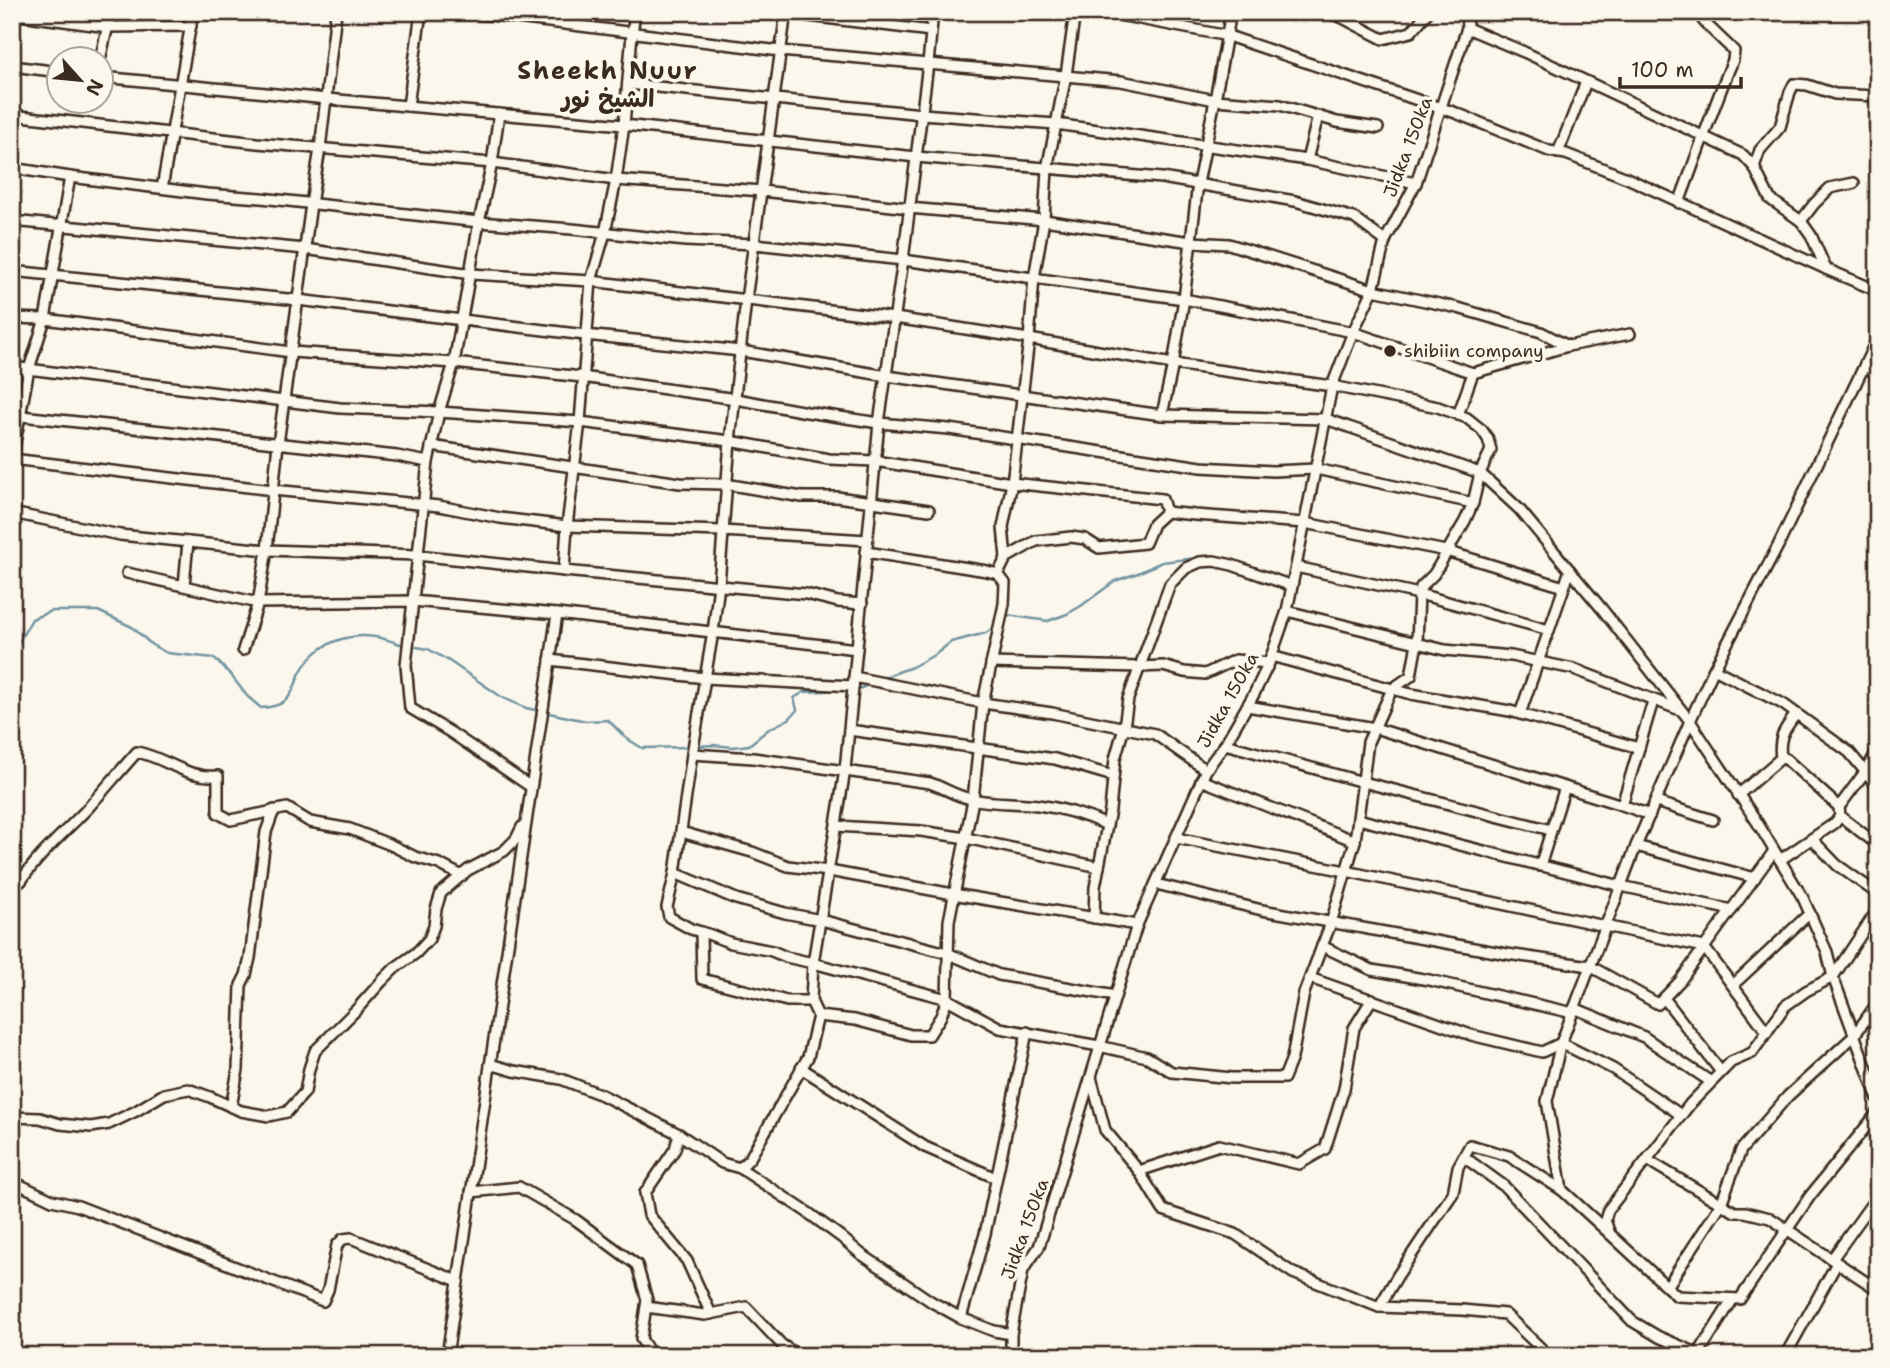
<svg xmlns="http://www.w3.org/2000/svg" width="1890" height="1368" viewBox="0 0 1890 1368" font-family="'Shantell Sans','Playpen Sans Arabic',sans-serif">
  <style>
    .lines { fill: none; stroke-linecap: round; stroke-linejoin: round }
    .stream { stroke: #7294a1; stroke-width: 2.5 }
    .minor-casing { stroke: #3b2a1e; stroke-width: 14 }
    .minor { stroke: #fbf7ec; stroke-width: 9 }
    .poi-dot { fill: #3b2a1e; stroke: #fbf7ec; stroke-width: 2.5 }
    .labels { text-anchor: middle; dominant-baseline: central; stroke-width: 7; stroke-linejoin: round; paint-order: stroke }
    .street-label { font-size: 18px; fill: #3b2a1e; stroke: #fbf7ec }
    .poi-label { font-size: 18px; fill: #3b2a1e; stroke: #fbf7ec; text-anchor: start }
    .district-label { font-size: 24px; font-weight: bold; letter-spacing: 2px; fill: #3b2a1e; stroke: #fbf7ec }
  </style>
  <rect width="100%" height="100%" fill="#fbf7ec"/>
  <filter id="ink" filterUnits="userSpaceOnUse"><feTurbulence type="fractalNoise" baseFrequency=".0143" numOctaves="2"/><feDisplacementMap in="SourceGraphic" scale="14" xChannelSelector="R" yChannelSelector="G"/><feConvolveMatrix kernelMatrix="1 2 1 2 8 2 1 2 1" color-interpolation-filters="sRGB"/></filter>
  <g filter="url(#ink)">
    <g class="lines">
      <!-- stream -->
      <g class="stream">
        <polyline points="1005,617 1007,615 1048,621 1067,614 1081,606 1115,581 1138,573 1162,562 1213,556"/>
        <polyline points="411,646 428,649 449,661 503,698 526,708 586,721 608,720 626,738 642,748 690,747"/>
        <path d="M12,654L32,619L51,611H98L132,627L152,645L167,653L214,658L230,674L247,696L261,708C270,707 280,706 287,699C293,693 296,683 299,675C311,650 334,637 361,636C376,635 390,641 404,645"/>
        <polyline points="879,679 912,667 936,654 951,642 986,633 996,626"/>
        <polyline points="857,690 870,684"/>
        <polyline points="697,746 713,745 733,747 749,745 769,729 789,719 797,710 794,698 804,692 843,690"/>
      </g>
      <defs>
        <g id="minor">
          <polyline points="441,12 492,15 780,51 1121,81 1215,100 1198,183 1184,299 1173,364 1162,415"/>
          <polyline points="776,12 931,31"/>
          <polyline points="786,12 746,300 730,441 719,585 713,632 692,754 675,873 667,907 669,917 691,929 708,934 731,943 772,951 786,957 813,963 845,770 879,423 903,260 928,64 933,12"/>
          <polyline points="1103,12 1228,36 1456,113 1549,151 1566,154 1627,178 1826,269 1878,291"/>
          <polyline points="1231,12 1215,100 1280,105 1337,122 1378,128"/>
          <polyline points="1326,12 1341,17 1383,39 1411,32 1428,12"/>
          <polyline points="12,14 108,27 191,26"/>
          <polyline points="1467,28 1524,52 1743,155 1754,167 1770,199 1801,221 1811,235 1826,269"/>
          <polyline points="100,60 111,12"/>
          <polyline points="12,66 60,72"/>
          <polyline points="102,77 327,99 624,125 916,157 1162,178 1295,201 1354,218 1385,241"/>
          <polyline points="628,84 922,114 1056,124 1307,160 1416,183"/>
          <polyline points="408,106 421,12"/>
          <polyline points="499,114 492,163 479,222 454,363 439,412 428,462 406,665 410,708 450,732 531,787"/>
          <polyline points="12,115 257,143 492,163 616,180 762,191 909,208 1044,220 1191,242 1229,244 1373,290 1458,308 1541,332 1568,346"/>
          <polyline points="1558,153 1586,82"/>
          <polyline points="1307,160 1318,116"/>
          <polyline points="1754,167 1760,150 1780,127 1790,92 1794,84 1807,85 1835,94 1876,96"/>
          <polyline points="12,168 70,177 207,194 261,198 479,222 572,229 685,241 755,244 903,260 1184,299 1353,332 1473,373 1568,346 1630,334"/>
          <polyline points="162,188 193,12"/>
          <path d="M1679,203C1697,155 1713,108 1733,60L1734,51L1707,25L1696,12"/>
          <polyline points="12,221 305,249 471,274 591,281 895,318 1029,339 1173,364 1332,386 1438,407 1467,418 1482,430 1488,439 1491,450 1480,473 1473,503 1465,521 1434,574 1421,587 1419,594 1417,643 1411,676 1392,689 1368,742 1355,841 1331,923 1304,993 1292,1058 1284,1078 1232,1078 1172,1072 1147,1057 1099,1046 1000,1028 947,999 813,963 811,1001 818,1016 855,1020 911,1035 929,1035 941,1016 947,999 949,921 973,800 983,703 1004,604 1005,583 998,574 987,571 866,552"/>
          <polyline points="1801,221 1814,204 1830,188 1854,183"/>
          <polyline points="12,271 298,300 585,335 741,351 887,376 1162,415 1326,419 1480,473 1519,509 1602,609 1690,721 1757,822 1803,898 1827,952 1833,977 1878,1099"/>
          <polyline points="12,318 45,319 291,352 454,363 582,377 736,399 807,412 879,423 949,429 1201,467 1273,471 1316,469 1473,503"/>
          <polyline points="1865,364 1878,377"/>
          <polyline points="12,367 340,408 439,412 580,422 730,441 829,459 875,461 1012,483 1029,339 1034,278 1044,220 1047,169 1066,75 1075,12"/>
          <polyline points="12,415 397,456 428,462"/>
          <polyline points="1458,415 1473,373"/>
          <polyline points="431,446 680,483 725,484 802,497 837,497 929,510"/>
          <polyline points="12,458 29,369 45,319 70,177"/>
          <polyline points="12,459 273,490 439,506 500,518 567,526 722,531 867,540"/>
          <polyline points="12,513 120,535 267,550 417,555 564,571 806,594 838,602 862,604"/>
          <polyline points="1006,558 1036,541 1071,537 1085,539 1099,548 1145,543 1153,524 1166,512"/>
          <polyline points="1296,567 1419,594 1549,630"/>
          <polyline points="564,571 567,526 580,422 591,281 605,233 616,180 624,125 632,34 635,12"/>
          <polyline points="127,573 258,603 412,601 557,614 857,649"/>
          <polyline points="998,574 1006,558 1003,527 1012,483 1162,499 1166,512 1195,515 1305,523 1446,551 1564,587"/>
          <polyline points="184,585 188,542"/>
          <polyline points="1287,611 1445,650 1511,656 1574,669 1680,710"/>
          <polyline points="243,650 258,603 267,550 278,444 311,204 320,149 336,12"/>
          <polyline points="1271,656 1411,694 1510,711 1639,748"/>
          <polyline points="550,660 705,678 853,686"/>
          <polyline points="991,663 1139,667 1163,666 1184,672 1205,674 1235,660 1269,663"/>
          <polyline points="1714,669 1783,704 1849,752 1878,787"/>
          <polyline points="854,677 983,703 1052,713 1155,734 1206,770"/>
          <polyline points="1247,706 1375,728 1622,805"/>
          <polyline points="1520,714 1570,570"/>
          <polyline points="849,730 1055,759 1113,776"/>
          <polyline points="1225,744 1363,782 1551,830"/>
          <path d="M692,754L753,758L930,783C945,788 957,797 972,799C993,804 1016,802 1038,805C1062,808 1085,815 1107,825"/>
          <path d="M1781,758C1778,737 1784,730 1796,714"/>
          <polyline points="1201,780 1355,841"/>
          <polyline points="1738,795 1781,758 1786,759 1839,807 1840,816 1835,823 1780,860"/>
          <polyline points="1656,802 1713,820"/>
          <polyline points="1839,807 1865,772 1878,750"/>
          <polyline points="1650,815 1622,805 1653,701"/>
          <polyline points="1840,816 1878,845"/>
          <polyline points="1358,819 1621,886 1732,910"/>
          <polyline points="836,826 921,831 966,838 1099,867"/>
          <polyline points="681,832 752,852 788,866 829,871 953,894 1137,925"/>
          <polyline points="1176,838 1346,871 1704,947 1767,1032"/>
          <polyline points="1812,839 1837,865 1878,894"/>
          <polyline points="1636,846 1755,878"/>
          <polyline points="1540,866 1565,787"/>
          <polyline points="675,873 736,899 785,913 821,920 947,953 999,975 1115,996"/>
          <path d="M21,881C40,853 64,833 87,809C104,790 120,771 137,752C167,758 186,779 218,776V813L231,820L287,808L310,822L350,829L391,845L415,857L439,864L462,876"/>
          <polyline points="1156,884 1262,910 1507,954 1590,966 1658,1004 1680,981 1774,851"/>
          <polyline points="1878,909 1833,977 1806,991 1785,1006 1752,1053 1731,1062 1690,1104 1608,1210 1605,1220 1610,1234 1677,1296 1740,1299 1810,1196 1878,1112"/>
          <polyline points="1094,918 1095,887 1110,810 1115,759 1124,727 1128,699 1170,584 1186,568 1200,562 1214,561 1232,565 1292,586"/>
          <polyline points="701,932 702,979 787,1001 811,1001"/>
          <polyline points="1322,946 1372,970 1429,980 1573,1013"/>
          <polyline points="1310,978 1471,1035 1542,1052 1561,1043 1613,1069 1681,1115"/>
          <polyline points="1733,985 1810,913"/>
          <polyline points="1664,998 1721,1072"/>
          <polyline points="1574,1008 1644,1037 1711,1082"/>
          <polyline points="490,1064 514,1071 561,1079 602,1095 679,1134 722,1163 740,1168 807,1212 841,1237 861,1254 932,1302 961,1318 994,1331 1011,1334"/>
          <polyline points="801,1068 925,1147 996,1178"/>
          <polyline points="1091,1077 1105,1130 1139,1171 1163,1210 1235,1234 1293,1273 1379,1307 1462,1310 1505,1314 1549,1356"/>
          <polyline points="231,1107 238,1070 241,985 246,975 250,958 266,832 274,810"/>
          <polyline points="12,1117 40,1118 60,1124 91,1127 109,1124 136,1111 164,1094 188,1089 210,1097 241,1111 269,1116 287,1112 305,1092 309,1069 315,1051 357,1009 381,982 395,968 416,953 429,939 434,926 436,909 441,893 468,870 504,851 516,839 522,827"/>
          <polyline points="679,1134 675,1149 645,1193 649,1215 687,1261 711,1314"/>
          <polyline points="1464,1157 1504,1186 1632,1321 1659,1337 1699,1354"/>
          <polyline points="1647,1160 1735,1212 1745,1212 1770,1218 1878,1290"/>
          <polyline points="740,1168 750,1158 808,1057 818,1016"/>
          <polyline points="1139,1171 1219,1145 1299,1164 1325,1149 1344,1089 1354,1028 1372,999"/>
          <polyline points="12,1181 52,1200 78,1206 323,1301 328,1290 337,1245 343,1239 351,1238 458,1281"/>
          <polyline points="1562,1190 1547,1101 1561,1043 1636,846 1690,721 1714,669 1778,546 1878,337"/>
          <polyline points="471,1192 519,1187 576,1220 637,1265 647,1300 641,1339 652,1356"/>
          <polyline points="1832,1259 1878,1195"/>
          <polyline points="1667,1287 1721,1204 1741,1150 1788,1096 1854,1036 1878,1002"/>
          <polyline points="646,1307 705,1315 746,1307 782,1345 799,1356"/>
          <polyline points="1379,1307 1398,1275 1453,1193 1458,1167 1470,1145 1509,1156 1562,1190 1609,1233"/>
          <polyline points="961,1318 985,1234 1027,1032"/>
          <polyline points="447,1356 557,614"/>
          <polyline points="1011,1356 1011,1334 1023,1270 1039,1247 1137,925 1206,770 1225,744 1254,694 1269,663 1287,611 1332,386 1353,332 1373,290 1385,241 1416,183 1467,28 1466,12"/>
          <polyline points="1697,1356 1733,1299"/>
          <polyline points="1785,1356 1837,1263"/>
          <polyline points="1874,1356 1878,1350"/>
        </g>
      </defs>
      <!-- minor casing -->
      <use href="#minor" class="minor-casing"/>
      <!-- minor -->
      <use href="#minor" class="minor"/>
    </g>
  </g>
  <!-- markers -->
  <circle class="poi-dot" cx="1390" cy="351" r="7"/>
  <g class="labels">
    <!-- street labels -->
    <g class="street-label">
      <text transform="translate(1408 147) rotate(-69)">Jidka 150ka</text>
      <text transform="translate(1228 700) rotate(-61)">Jidka 150ka</text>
      <text transform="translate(1025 1229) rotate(-70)">Jidka 150ka</text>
    </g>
    <!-- poi labels -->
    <g class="poi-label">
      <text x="1404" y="351">shibiin company</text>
    </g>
    <!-- district labels -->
    <g class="district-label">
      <text x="608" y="71">Sheekh Nuur<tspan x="608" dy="28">الشيخ نور</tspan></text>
    </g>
  </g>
  <!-- margin -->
  <rect width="1890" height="1368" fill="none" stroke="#fbf7ec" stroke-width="42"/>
  <rect x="21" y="21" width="1848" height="1326" fill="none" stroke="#3b2a1e" stroke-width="2.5" filter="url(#ink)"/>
  <!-- north arrow -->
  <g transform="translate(80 80) rotate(117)"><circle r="33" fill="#fbf7ec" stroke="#aea59a" stroke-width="2"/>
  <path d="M0-5L12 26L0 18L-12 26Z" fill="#3b2a1e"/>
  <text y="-10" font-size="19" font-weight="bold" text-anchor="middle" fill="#3b2a1e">N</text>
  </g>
  <!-- scale -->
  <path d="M1620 77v10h121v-10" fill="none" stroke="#3b2a1e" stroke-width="3.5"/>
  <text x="1631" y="77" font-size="21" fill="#3b2a1e" stroke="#fbf7ec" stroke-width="5" paint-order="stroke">100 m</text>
</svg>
